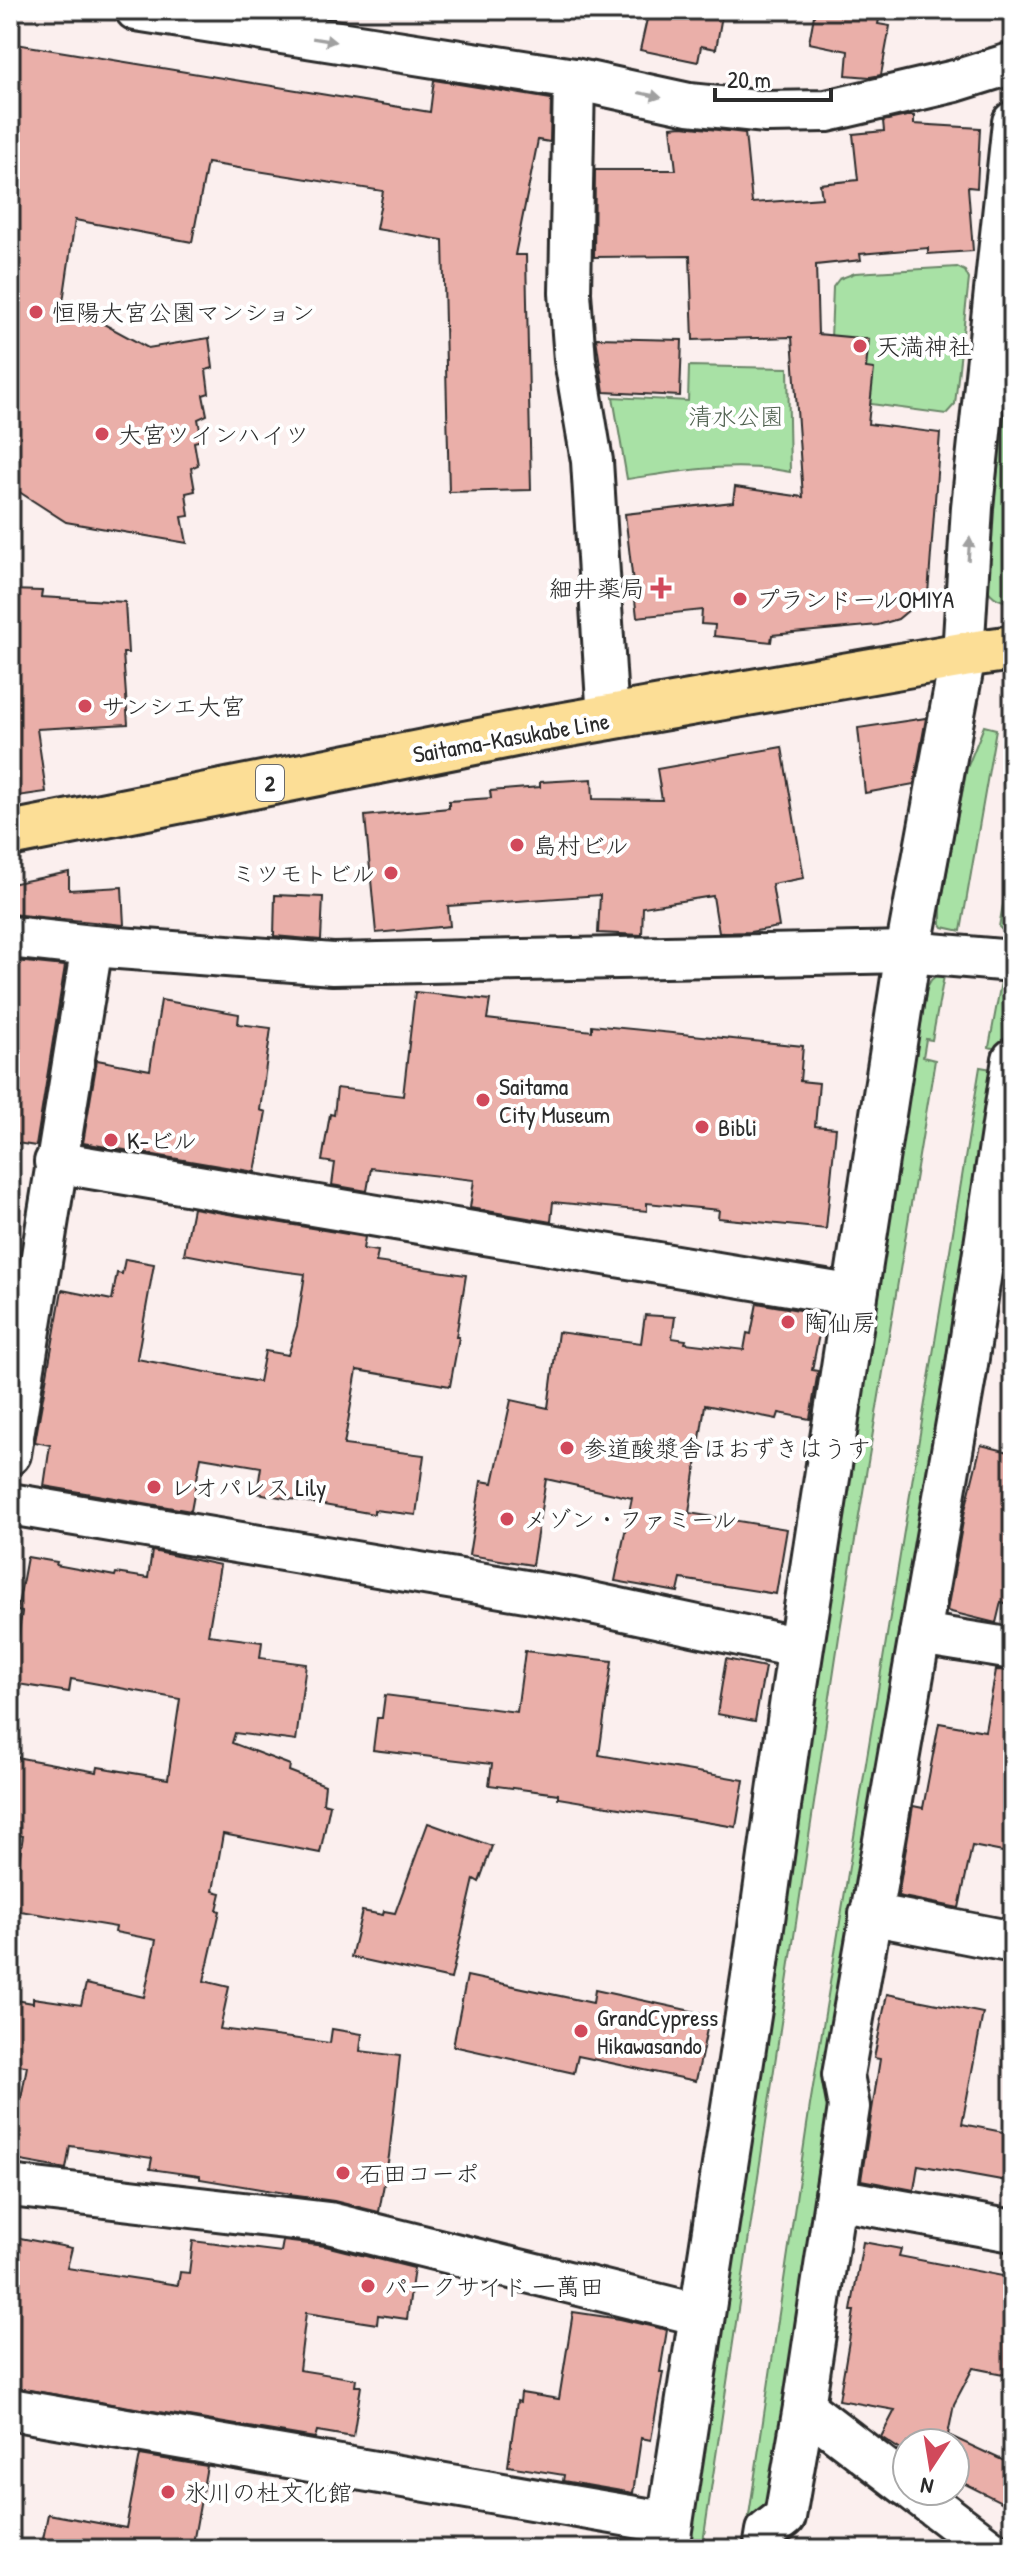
<svg xmlns="http://www.w3.org/2000/svg" width="1023" height="2559" viewBox="0 0 1023 2559" font-family="'Patrick Hand','Klee One',sans-serif">
  <style>
    .green { fill: #a8e1a5; stroke: #6a8668; stroke-width: 2 }
    .building { fill: #eaafa9; stroke: #2b2b2b; stroke-width: 2 }
    .lines { fill: none; stroke-linecap: round; stroke-linejoin: round }
    .minor-casing { stroke: #2b2b2b; stroke-width: 46 }
    .tertiary-casing { stroke: #2b2b2b; stroke-width: 50 }
    .primary-casing { stroke: #2b2b2b; stroke-width: 50 }
    .minor { stroke: #fff; stroke-width: 40 }
    .tertiary { stroke: #fff; stroke-width: 44 }
    .primary { stroke: #fcde96; stroke-width: 44 }
    .oneway { fill: #a0a0a0 }
    .poi-dot { fill: #d1495b; stroke: #fff; stroke-width: 3 }
    .labels { text-anchor: middle; dominant-baseline: central; stroke-width: 8; stroke-linejoin: round; paint-order: stroke }
    .shield { fill: #fff; stroke: #6b6b6b; stroke-width: 2 }
    .shield-label { font-size: 22px; font-weight: bold; fill: #2b2b2b }
    .poi-label { font-size: 24px; fill: #2b2b2b; stroke: #fff; text-anchor: start }
    .park-label { font-size: 24px; fill: #506250; stroke: #fff }
    .street-label { font-size: 24px; fill: #2b2b2b; stroke: #fff }
  </style>
  <rect width="100%" height="100%" fill="#fbefee"/>
  <filter id="ink" filterUnits="userSpaceOnUse"><feTurbulence type="fractalNoise" baseFrequency=".0125" numOctaves="2"/><feDisplacementMap in="SourceGraphic" scale="16" xChannelSelector="R" yChannelSelector="G"/><feConvolveMatrix kernelMatrix="1 2 1 2 8 2 1 2 1" color-interpolation-filters="sRGB"/></filter>
  <g filter="url(#ink)">
    <!-- green -->
    <g class="green">
      <path d="M1013,223V602C998,602 988,595 984,581Z"/>
      <polygon points="957,267 965,271 969,279 955,404 946,414 841,400 829,390 833,287 839,279 855,273"/>
      <path d="M689,366L788,368L790,472C735,461 683,471 627,479L613,397L688,401Z"/>
      <polygon points="984,726 996,729 961,931 943,927 941,924 941,903 967,768"/>
      <polygon points="1013,849 1013,941 999,927"/>
      <polygon points="937,975 944,976 932,1040 926,1039 923,1057 935,1060 840,1630 702,2549 683,2549 822,1625 927,987 931,980"/>
      <polygon points="1001,982 1011,986 1013,1005 922,1557 779,2500 754,2549 744,2549 810,2105 980,1067 992,1069 996,1049 989,1047"/>
    </g>
    <!-- building -->
    <g class="building">
      <polygon points="649,10 723,10 716,49 701,46 698,62 640,50"/>
      <polygon points="815,10 881,10 878,24 890,26 881,75 870,77 846,75 848,51 809,43"/>
      <polygon points="10,43 430,112 434,80 551,99 550,142 538,140 515,255 526,255 531,490 449,492 443,240 376,229 383,191 207,163 192,242 75,220 63,302 148,348 209,338 213,368 206,370 209,393 203,395 207,415 198,419 202,440 194,442 198,465 191,468 195,491 186,493 189,516 182,517 187,543 66,522 10,486"/>
      <polygon points="907,116 914,116 914,124 980,128 977,188 968,187 973,251 928,254 928,248 860,254 861,260 816,265 818,334 869,339 866,368 874,369 868,424 940,433 928,594 898,619 878,625 772,635 771,642 714,636 715,625 701,624 702,610 637,617 625,514 733,502 735,487 803,497 792,337 693,340 690,256 594,257 595,170 676,170 671,127 682,126 745,133 752,203 822,198 820,184 858,180 853,134 884,131 883,121"/>
      <polygon points="596,338 682,340 680,396 604,392"/>
      <polygon points="10,590 42,591 41,597 125,602 128,653 123,653 128,724 37,729 46,792 10,797"/>
      <polygon points="926,718 914,784 865,793 858,728"/>
      <polygon points="782,747 804,878 772,884 779,927 750,932 719,933 713,896 643,907 642,935 598,933 600,895 448,906 450,926 376,933 365,816 449,808 449,801 491,798 490,791 540,787 540,782 592,779 593,799 662,800 657,769"/>
      <polygon points="69,872 69,890 122,887 124,925 10,914 10,884"/>
      <polygon points="275,895 323,897 321,940 274,936"/>
      <polygon points="15,961 65,966 36,1146 10,1142 10,995"/>
      <polygon points="415,992 490,1000 487,1019 592,1031 592,1025 803,1046 800,1081 819,1083 815,1126 836,1128 826,1229 718,1218 719,1210 647,1203 647,1211 553,1202 551,1222 470,1208 474,1180 371,1168 367,1191 332,1185 335,1163 322,1161 330,1114 334,1115 337,1088 403,1096"/>
      <polygon points="161,1000 239,1014 238,1024 271,1028 260,1110 266,1112 255,1172 83,1143 97,1060 150,1070"/>
      <polygon points="193,1208 365,1237 363,1249 378,1251 376,1262 466,1275 456,1337 459,1337 450,1386 357,1370 344,1445 424,1455 416,1515 374,1510 374,1514 257,1493 261,1467 201,1457 191,1511 44,1486 50,1445 35,1442 62,1290 112,1300 117,1273 122,1274 125,1259 154,1264 137,1359 259,1382 265,1351 288,1355 297,1326 305,1274 258,1268 184,1254"/>
      <polygon points="757,1303 823,1314 812,1370 818,1371 810,1419 779,1413 777,1419 705,1405 689,1513 787,1529 776,1594 681,1579 678,1592 615,1581 632,1498 546,1479 532,1565 469,1555 481,1481 493,1483 511,1400 548,1408 558,1332 641,1343 645,1315 675,1317 672,1338 686,1340 685,1343 744,1350 747,1333 751,1334"/>
      <polygon points="981,1445 1013,1453 1013,1605 1001,1602 996,1623 947,1611 965,1510"/>
      <polygon points="152,1551 220,1565 208,1635 262,1642 260,1658 306,1664 296,1741 235,1733 232,1743 290,1765 289,1771 325,1785 323,1803 330,1805 320,1853 223,1834 213,1891 221,1893 217,1910 220,1911 204,1981 229,1987 220,2029 330,2043 332,2029 362,2034 360,2051 400,2056 389,2156 379,2212 334,2201 290,2195 291,2194 200,2179 200,2176 150,2169 152,2158 70,2146 66,2169 10,2159 27,2066 10,2064 10,1999 33,2003 33,1998 81,2005 86,1984 144,1997 156,1940 115,1932 116,1927 14,1910 15,1906 12,1906 23,1836 10,1833 10,1756 97,1772 98,1767 168,1779 180,1699 71,1679 69,1692 11,1683 22,1612 17,1611 27,1557 57,1562 56,1565 115,1576 116,1573 148,1578"/>
      <polygon points="525,1651 612,1661 599,1755 744,1780 736,1827 558,1798 558,1794 489,1785 492,1764 373,1750 377,1718 382,1718 385,1695 517,1712"/>
      <polygon points="726,1659 765,1667 755,1721 717,1714"/>
      <polygon points="996,1670 1013,1671 1013,1783 1008,1813 1013,1814 1013,1854 972,1846 959,1908 898,1896 913,1806 923,1808 939,1723 985,1731"/>
      <polygon points="428,1823 492,1846 479,1882 474,1879 451,1979 351,1957 362,1911 383,1915 384,1911 395,1913"/>
      <polygon points="467,1976 593,2003 595,1990 710,2015 696,2081 578,2056 574,2073 453,2046"/>
      <polygon points="887,1994 983,2013 962,2124 1013,2134 1007,2181 918,2165 914,2190 861,2180 880,2059 874,2058"/>
      <polygon points="10,2236 72,2248 67,2268 178,2285 180,2272 189,2273 193,2241 281,2252 283,2241 325,2246 414,2268 407,2319 378,2315 377,2324 306,2313 299,2370 356,2379 355,2386 361,2386 353,2437 317,2431 315,2438 10,2387"/>
      <polygon points="863,2242 901,2249 899,2256 1013,2278 1013,2376 973,2368 954,2404 948,2435 1013,2465 1013,2508 955,2479 955,2443 907,2443 907,2454 881,2437 895,2410 839,2400 854,2311 851,2311"/>
      <polygon points="573,2312 620,2319 667,2330 660,2372 663,2372 651,2440 641,2438 633,2493 563,2481 564,2475 508,2466 517,2401 520,2402 521,2393 559,2399"/>
      <polygon points="140,2455 207,2466 192,2549 41,2549 48,2514 126,2528"/>
    </g>
    <g class="lines">
      <defs>
        <g id="minor">
          <polyline points="136,10 574,79 689,104 766,112 827,111 955,81 1013,63"/>
          <polyline points="574,79 570,293 575,360 592,461 608,719"/>
          <polyline points="963,655 972,507 1013,122"/>
          <polyline points="10,937 92,946 333,964 908,952 1013,961"/>
          <polyline points="55,1162 855,1296"/>
          <polyline points="10,1454 92,946"/>
          <polyline points="10,1504 573,1599 800,1648"/>
          <polyline points="920,1634 1013,1649"/>
          <polyline points="870,1914 1013,1942"/>
          <polyline points="10,2186 329,2223 701,2315"/>
          <polyline points="836,2199 1013,2231"/>
          <polyline points="804,2407 907,2486"/>
          <polyline points="10,2409 670,2523"/>
          <polyline points="914,2491 990,2549"/>
          <polyline points="764,2549 767,2531 785,2517 804,2407 849,2107 843,2075 966,1371 1013,1059"/>
        </g>
        <polyline id="tertiary" points="666,2549 755,1970 794,1692 908,952 963,655"/>
        <polyline id="primary" points="10,834 530,731 963,655 1013,648"/>
      </defs>
      <!-- minor casing -->
      <use href="#minor" class="minor-casing"/>
      <!-- tertiary casing -->
      <use href="#tertiary" class="tertiary-casing"/>
      <!-- primary casing -->
      <use href="#primary" class="primary-casing"/>
      <!-- minor -->
      <use href="#minor" class="minor"/>
      <!-- tertiary -->
      <use href="#tertiary" class="tertiary"/>
      <!-- primary -->
      <use href="#primary" class="primary"/>
    </g>
    <!-- one-way arrows -->
    <defs><path id="oneway-solid" d="M-6-.8H1V-3.2L6.5 0L1 3.2V.8H-6Z" transform="scale(2)"/></defs>
    <g class="oneway">
      <use href="#oneway-solid" transform="translate(324 40) rotate(9)"/>
      <use href="#oneway-solid" transform="translate(650 95) rotate(12)"/>
      <use href="#oneway-solid" transform="translate(969 549) rotate(-86)"/>
    </g>
  </g>
  <!-- markers -->
  <g class="poi-dot">
    <circle cx="36" cy="312" r="8"/>
    <circle cx="860" cy="346" r="8"/>
    <circle cx="102" cy="434" r="8"/>
    <path d="M657 576h8v8h8v8h-8v8h-8v-8h-8v-8h8z"/>
    <circle cx="740" cy="599" r="8"/>
    <circle cx="85" cy="706" r="8"/>
    <circle cx="517" cy="845" r="8"/>
    <circle cx="391" cy="873" r="8"/>
    <circle cx="483" cy="1100" r="8"/>
    <circle cx="702" cy="1127" r="8"/>
    <circle cx="111" cy="1140" r="8"/>
    <circle cx="788" cy="1322" r="8"/>
    <circle cx="567" cy="1448" r="8"/>
    <circle cx="154" cy="1487" r="8"/>
    <circle cx="507" cy="1519" r="8"/>
    <circle cx="581" cy="2031" r="8"/>
    <circle cx="343" cy="2173" r="8"/>
    <circle cx="368" cy="2286" r="8"/>
    <circle cx="168" cy="2492" r="8"/>
  </g>
  <g class="labels">
    <!-- shield labels -->
    <rect class="shield" x="256" y="765" width="28" height="36" rx="6"/>
    <g class="shield-label">
      <text x="270" y="783">2</text>
    </g>
    <!-- poi labels -->
    <g class="poi-label">
      <text x="52" y="312">恒陽大宮公園マンション</text>
      <text x="876" y="346">天満神社</text>
      <text x="118" y="434">大宮ツインハイツ</text>
      <text x="645" y="588" text-anchor="end">細井薬局</text>
      <text x="756" y="599">プランドールOMIYA</text>
      <text x="101" y="706">サンシエ大宮</text>
      <text x="533" y="845">島村ビル</text>
      <text x="375" y="873" text-anchor="end">ミツモトビル</text>
      <text x="499" y="1086">Saitama<tspan x="499" dy="28">City Museum</tspan></text>
      <text x="718" y="1127">Bibli</text>
      <text x="127" y="1140">K-ビル</text>
      <text x="804" y="1322">陶仙房</text>
      <text x="583" y="1448">参道酸漿舎ほおずきはうす</text>
      <text x="170" y="1487">レオパレス Lily</text>
      <text x="523" y="1519">メゾン・ファミール</text>
      <text x="597" y="2017">GrandCypress<tspan x="597" dy="28">Hikawasando</tspan></text>
      <text x="359" y="2173">石田コーポ</text>
      <text x="384" y="2286">パークサイド 一萬田</text>
      <text x="184" y="2492">氷川の杜文化館</text>
    </g>
    <!-- park labels -->
    <g class="park-label">
      <text x="736" y="416">清水公園</text>
    </g>
    <!-- street labels -->
    <g class="street-label">
      <text transform="translate(511 737) rotate(-10)">Saitama-Kasukabe Line</text>
    </g>
  </g>
  <!-- margin -->
  <rect width="1023" height="2559" fill="none" stroke="#fff" stroke-width="40"/>
  <rect x="20" y="20" width="983" height="2519" fill="none" stroke="#2b2b2b" stroke-width="3" filter="url(#ink)"/>
  <!-- north arrow -->
  <g transform="translate(931 2467) rotate(192)"><circle r="38" fill="#ffffff" stroke="#aaaaaa" stroke-width="2"/>
  <path d="M0-6L14 30L0 20L-14 30Z" fill="#d1495b"/>
  <text y="-12" font-size="22" font-weight="bold" text-anchor="middle" fill="#2b2b2b">N</text>
  </g>
  <!-- scale -->
  <path d="M715 88v12h116v-12" fill="none" stroke="#2b2b2b" stroke-width="4"/>
  <text x="727" y="88" font-size="24" fill="#2b2b2b" stroke="#ffffff" stroke-width="6" paint-order="stroke">20 m</text>
</svg>
